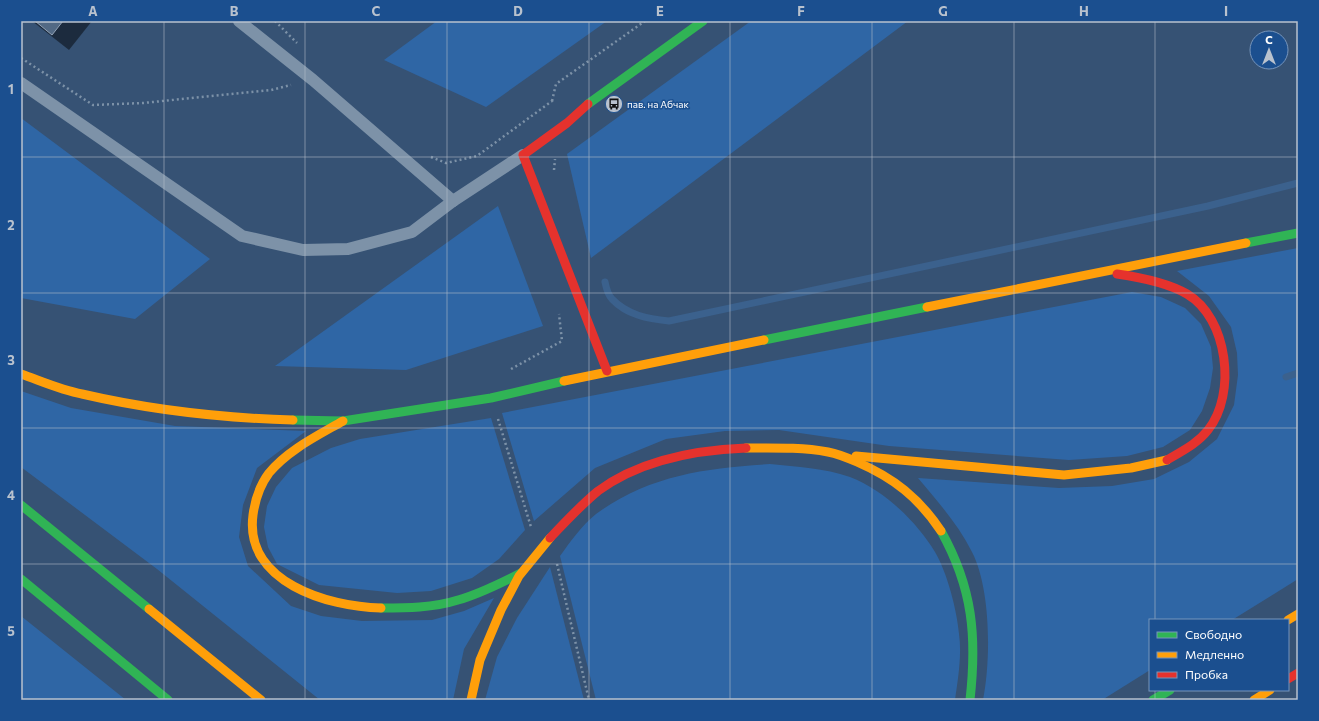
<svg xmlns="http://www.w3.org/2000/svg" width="1319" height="721" viewBox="0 0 1319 721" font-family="Commissioner,sans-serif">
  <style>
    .green { fill: #2f66a5 }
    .shadow { fill: #0007 }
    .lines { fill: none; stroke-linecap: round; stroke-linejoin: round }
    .stream { stroke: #3b618d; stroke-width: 7 }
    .building { fill: #526984; stroke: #92a2b6 }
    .path { stroke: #7d92a8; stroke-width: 2.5; stroke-dasharray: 2 3; stroke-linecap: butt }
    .lane { stroke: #7d92a8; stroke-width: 12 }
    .fast { stroke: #30b455; stroke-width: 9 }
    .slow { stroke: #ff9f0a; stroke-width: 9 }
    .jam { stroke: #e5322d; stroke-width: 9 }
    .grid { fill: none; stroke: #b9c2ce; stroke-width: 1; stroke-opacity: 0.55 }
    .labels { text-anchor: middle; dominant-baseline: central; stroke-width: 3; stroke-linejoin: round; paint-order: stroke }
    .poi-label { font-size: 10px; fill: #fff; stroke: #1b4f8f; text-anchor: start }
    .neatline { fill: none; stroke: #b9c2ce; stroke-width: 1.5 }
    .grid-label { font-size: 13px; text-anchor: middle; font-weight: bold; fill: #b9c2ce }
  </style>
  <rect width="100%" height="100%" fill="#365274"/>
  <!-- green -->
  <g class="green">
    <polygon points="437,21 607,21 486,107 384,60"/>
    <polygon points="751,21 908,21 591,258 567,154"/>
    <polygon points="21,118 210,259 135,319 21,298"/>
    <polygon points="498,206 543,326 406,370 275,366"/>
    <path d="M1298,248V579L1232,620H1150V670L1102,700H983C991,660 991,589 972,552C958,524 938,502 918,478L1059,488L1112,486L1154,479L1189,462L1217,439L1234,405L1238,375L1237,353L1231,327L1209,296L1177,271Z"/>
    <polygon points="1132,292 1161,297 1185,308 1201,324 1211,347 1213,368 1210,388 1202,411 1190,430 1163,447 1127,456 1069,460 889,446 779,430 725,431 666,439 595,468 534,521 502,413"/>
    <polygon points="21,391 71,408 175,426 306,431 257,468 243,505 239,537 248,566 291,606 321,616 362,621 432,620 464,611 494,598 464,649 453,700 320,700 157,569 21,467"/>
    <polygon points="491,418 525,530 499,559 472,578 431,591 397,593 319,585 277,564 268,547 264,527 267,506 276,487 292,468 331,448 360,439"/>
    <path d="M770,464C797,467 824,468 850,477C884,490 917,522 935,552C947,572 957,610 959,634C962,655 958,679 955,700H596L560,556C570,542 582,525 596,514C649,475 706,468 770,464Z"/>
    <polygon points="550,567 584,700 485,700 497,657 517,618"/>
    <polygon points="21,616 126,700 21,700"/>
  </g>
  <!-- shadow -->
  <polygon class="shadow" points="32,21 92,21 69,50"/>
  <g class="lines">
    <!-- stream -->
    <g class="stream">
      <path d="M605,282C606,287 608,295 612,299C627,315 648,319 669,321L1208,206L1298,183"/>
      <polyline points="1286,377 1298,373"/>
    </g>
  </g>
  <!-- building -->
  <polygon class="building" points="35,21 63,21 52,35"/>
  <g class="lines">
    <!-- path -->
    <g class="path">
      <polyline points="275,21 297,43"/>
      <polyline points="21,58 93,105 143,103 271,90 291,85"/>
      <polyline points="552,101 556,84 645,21"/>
      <polyline points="431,157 446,163 477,156 552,101 554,104"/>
      <polyline points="554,170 555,159"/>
      <polyline points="511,369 562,341 559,314"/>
      <polyline points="498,419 531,527"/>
      <polyline points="557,564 589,700"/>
    </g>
    <!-- lane -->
    <g class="lane">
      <polyline points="239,21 313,80 453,201"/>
      <polyline points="21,83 242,236 303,250 348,249 412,232 453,201 523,155"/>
    </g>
    <!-- fast -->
    <g class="fast">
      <polyline points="588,104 703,21"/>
      <polyline points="1246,243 1298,233"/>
      <polyline points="764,340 927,307"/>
      <polyline points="293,420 343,421 491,398 564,381"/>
      <polyline points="21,505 149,609"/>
      <path d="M941,531C973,588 977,637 970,700"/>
      <polyline points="21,579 168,700"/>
      <path d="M381,608C406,608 433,608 458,600C480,594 501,583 521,573"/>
      <polyline points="1153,700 1170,690"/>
    </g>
    <!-- slow -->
    <g class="slow">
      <polyline points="927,307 1246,243"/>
      <path d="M21,374C41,381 61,390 82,394C151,410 222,418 293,420"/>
      <polyline points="564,381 764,340"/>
      <path d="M343,421C317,436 288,450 269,473C260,485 255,500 253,515C244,582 328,607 381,608"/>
      <path d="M746,448C773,448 801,447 828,452C839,454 848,458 857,462C894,478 919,498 941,531"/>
      <polyline points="856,456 1064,475 1131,468 1167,460"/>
      <polyline points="149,609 261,700"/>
      <polyline points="1288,620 1298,614"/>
      <polyline points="471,700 480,660 501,610 519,576 550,538"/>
      <polyline points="1254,700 1270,690"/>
    </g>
    <!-- jam -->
    <g class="jam">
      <polyline points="588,104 567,123 523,155 607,371"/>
      <path d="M1117,274C1138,277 1168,283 1187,294C1228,318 1237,394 1208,430C1197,444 1182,451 1167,460"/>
      <path d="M550,538C565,522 581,505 598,491C640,460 695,450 746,448"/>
      <polyline points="1288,679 1298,673"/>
    </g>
  </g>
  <!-- grid -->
  <path class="grid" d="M164,21V700M305,21V700M447,21V700M589,21V700M730,21V700M872,21V700M1014,21V700M1155,21V620M21,157H1298M21,293H1298M21,428H1298M21,564H1298M1155,690V700"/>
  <!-- icons -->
  <defs>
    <symbol id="bus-disc" viewBox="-11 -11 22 22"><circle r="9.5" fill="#b9c2ce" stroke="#1b4f8f"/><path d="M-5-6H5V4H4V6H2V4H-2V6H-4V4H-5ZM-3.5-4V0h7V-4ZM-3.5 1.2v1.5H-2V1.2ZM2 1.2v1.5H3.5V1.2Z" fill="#111"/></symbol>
  </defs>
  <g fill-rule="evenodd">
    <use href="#bus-disc" x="604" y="94" width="20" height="20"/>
  </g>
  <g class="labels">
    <!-- poi labels -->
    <g class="poi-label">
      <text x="627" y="104">пав. на Абчак</text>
    </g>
  </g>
  <!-- border -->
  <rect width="1319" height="721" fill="none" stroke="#1b4f8f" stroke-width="44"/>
  <!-- legend -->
  <rect x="1149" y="619" width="140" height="72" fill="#1b4f8f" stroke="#7695bc"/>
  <rect x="1157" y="632" width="20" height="6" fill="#30b455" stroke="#7695bc"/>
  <text x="1185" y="639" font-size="12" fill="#ffffff">Свободно</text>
  <rect x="1157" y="652" width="20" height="6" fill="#ff9f0a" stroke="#7695bc"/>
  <text x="1185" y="659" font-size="12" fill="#ffffff">Медленно</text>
  <rect x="1157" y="672" width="20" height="6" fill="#e5322d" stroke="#7695bc"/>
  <text x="1185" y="679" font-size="12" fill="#ffffff">Пробка</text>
  <!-- north arrow -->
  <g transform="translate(1269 50)"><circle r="19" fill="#1b4f8f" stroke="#7695bc"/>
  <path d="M0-3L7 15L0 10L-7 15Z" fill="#b9c2ce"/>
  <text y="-6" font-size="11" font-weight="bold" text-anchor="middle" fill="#ffffff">С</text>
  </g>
  <rect x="22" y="22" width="1275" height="677" class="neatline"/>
  <g class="grid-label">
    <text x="93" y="16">A</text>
    <text x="234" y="16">B</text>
    <text x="376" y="16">C</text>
    <text x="518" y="16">D</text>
    <text x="660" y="16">E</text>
    <text x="801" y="16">F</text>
    <text x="943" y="16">G</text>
    <text x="1084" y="16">H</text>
    <text x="1226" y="16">I</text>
    <text x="11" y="94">1</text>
    <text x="11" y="230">2</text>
    <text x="11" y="365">3</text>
    <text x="11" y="500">4</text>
    <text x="11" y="636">5</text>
  </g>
</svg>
